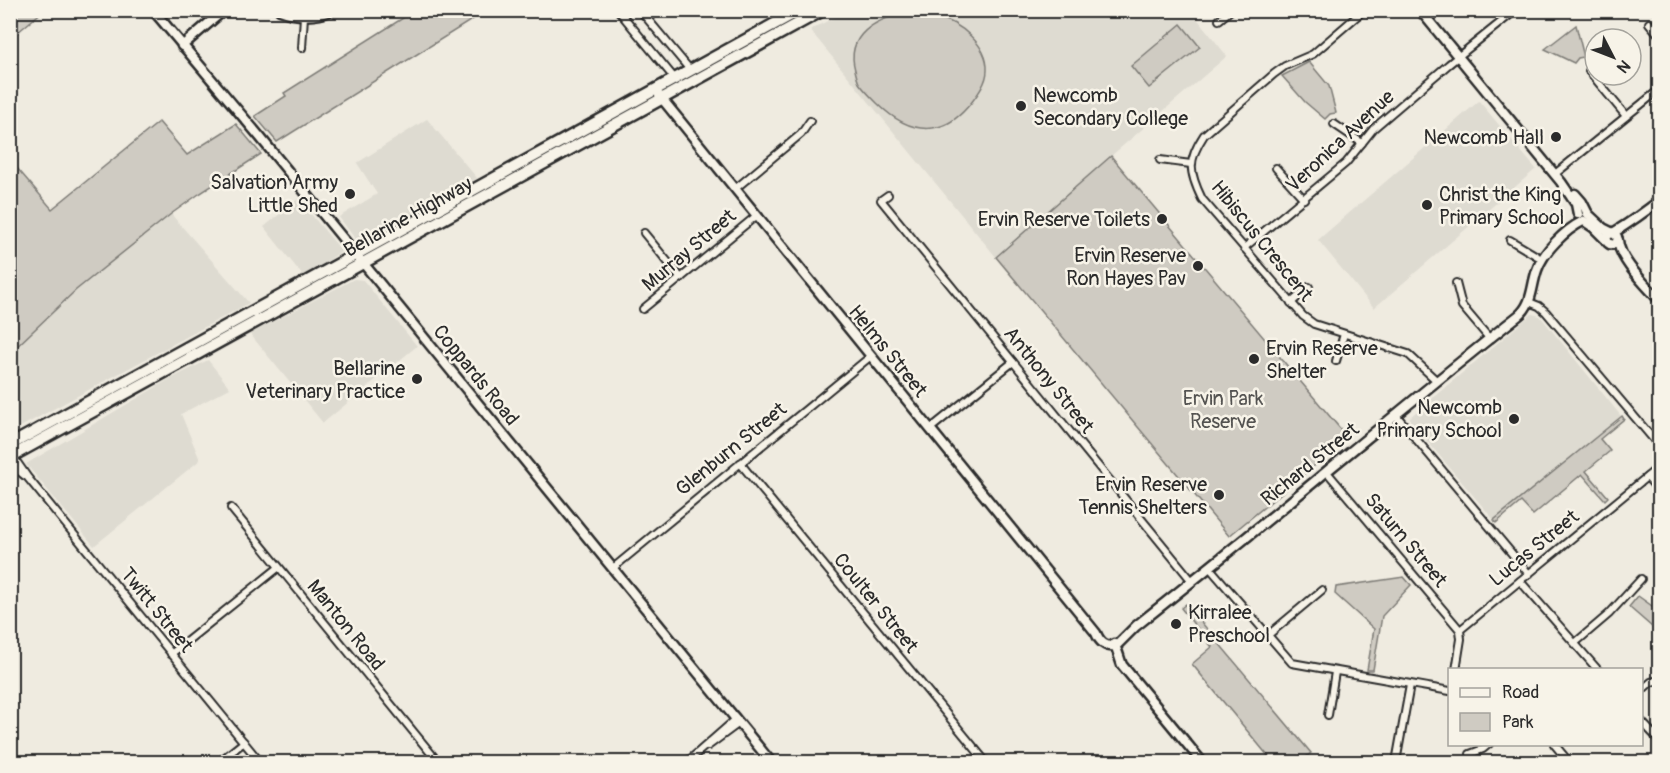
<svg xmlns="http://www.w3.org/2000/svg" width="1670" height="773" viewBox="0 0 1670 773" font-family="Pangolin,sans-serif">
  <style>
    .built { fill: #dedbd1 }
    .green { fill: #cfcbc2; stroke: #7d7b76; stroke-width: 1.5 }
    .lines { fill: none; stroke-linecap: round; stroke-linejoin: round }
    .minor-casing { stroke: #2b2b2b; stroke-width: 10 }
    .tertiary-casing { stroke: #2b2b2b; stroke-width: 13 }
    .trunk-casing { stroke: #2b2b2b; stroke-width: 15 }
    .minor { stroke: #f7f3e8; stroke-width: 6 }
    .tertiary { stroke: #f7f3e8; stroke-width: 8 }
    .trunk { stroke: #f7f3e8; stroke-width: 10 }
    .poi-dot { fill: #2b2b2b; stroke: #f7f3e8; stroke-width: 2 }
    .labels { text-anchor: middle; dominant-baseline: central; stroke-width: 5; stroke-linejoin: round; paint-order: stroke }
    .poi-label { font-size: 20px; fill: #2b2b2b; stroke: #f7f3e8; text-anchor: end }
    .street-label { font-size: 20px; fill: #2b2b2b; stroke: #f7f3e8 }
    .park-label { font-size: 20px; fill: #545351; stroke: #f7f3e8 }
  </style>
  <rect width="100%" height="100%" fill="#efebe0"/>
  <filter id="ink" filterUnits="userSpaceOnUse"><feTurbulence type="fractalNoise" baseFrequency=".0167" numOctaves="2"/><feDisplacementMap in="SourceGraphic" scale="12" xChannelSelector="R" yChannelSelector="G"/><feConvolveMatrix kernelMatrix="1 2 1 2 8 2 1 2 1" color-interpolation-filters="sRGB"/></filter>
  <g filter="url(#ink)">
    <!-- built -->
    <g class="built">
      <polygon points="847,11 1191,11 1227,56 1111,156 996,257 810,30"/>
      <polygon points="1479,101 1536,169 1374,308 1318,240"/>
      <polygon points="427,119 477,178 365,239 356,240 339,217 377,194 357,163"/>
      <polygon points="298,199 342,251 304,277 264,227"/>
      <polygon points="171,214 249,303 11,432 11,352 76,290"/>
      <polygon points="354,279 363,280 417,346 323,423 250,334"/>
      <polygon points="1532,314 1540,316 1621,416 1494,520 1410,421 1410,417"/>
      <polygon points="208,360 230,388 181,414 200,460 94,546 26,464 168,380"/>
    </g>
    <!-- green -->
    <g class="green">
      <polygon points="11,10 43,10 43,11 11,38"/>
      <polygon points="414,11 486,11 277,142 255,116 286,96 284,93"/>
      <path d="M905,13C916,14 927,14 937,17C959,22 988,45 987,70C987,82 978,94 971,103C963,113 951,124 938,127C914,133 893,119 877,103C871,97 864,90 859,83C857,79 856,74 855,70C845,35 876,19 905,13Z"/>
      <polygon points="1181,24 1200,47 1149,88 1131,66"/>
      <polygon points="1576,25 1584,57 1578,58 1574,63 1545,49"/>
      <polygon points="1309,62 1329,86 1336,113 1330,114 1325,119 1305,102 1282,76"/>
      <polygon points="159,122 187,155 236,124 261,154 199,194 171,214 76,290 11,352 11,161 52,209"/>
      <polygon points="1111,156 1348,438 1229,536 996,257"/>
      <polygon points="1622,416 1624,419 1600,439 1610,451 1586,471 1608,497 1605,500 1582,474 1533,515 1521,502 1496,523 1494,520"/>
      <polygon points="1404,577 1411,585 1382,616 1373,670 1367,670 1374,629 1335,594 1336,587"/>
      <polygon points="1638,596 1659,611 1659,633 1629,607"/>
      <polygon points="1186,604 1311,753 1300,762 1273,762 1192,664 1212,647 1181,608"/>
    </g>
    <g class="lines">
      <defs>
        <g id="minor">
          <polyline points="618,10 675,79"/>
          <polyline points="640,10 691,71"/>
          <path d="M1364,10L1313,54L1285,66L1274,74L1204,135C1187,161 1189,172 1202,199L1303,316L1314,324L1408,354L1437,381"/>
          <polyline points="1219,20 1231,10"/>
          <polyline points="1649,23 1660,36"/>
          <polyline points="302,48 304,16"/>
          <polyline points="1589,71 1626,116"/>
          <polyline points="1334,124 1362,143"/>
          <polyline points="1160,160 1191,164"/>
          <polyline points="1276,168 1304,199"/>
          <polyline points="1555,174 1660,89"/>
          <polyline points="735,189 801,134 810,121"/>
          <polyline points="888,195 881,200 1192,581"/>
          <polyline points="644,233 681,278"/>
          <polyline points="1510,240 1537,256"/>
          <polyline points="1244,248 1346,163 1374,128 1449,64 1516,10"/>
          <polyline points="1456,283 1462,306 1489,338"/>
          <polyline points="1529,302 1539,306 1546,312 1660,447"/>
          <polyline points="1291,303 1309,287"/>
          <polyline points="643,309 756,216"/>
          <polyline points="1336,361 1344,334"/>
          <polyline points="1396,415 1529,574"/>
          <polyline points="930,429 1013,362"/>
          <polyline points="12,455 28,478 260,762"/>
          <polyline points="740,463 986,762"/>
          <polyline points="10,464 25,476"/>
          <polyline points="1327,472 1460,630"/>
          <polyline points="1647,477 1660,492"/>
          <polyline points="231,508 438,762"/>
          <polyline points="1209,567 1292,663 1450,691"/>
          <polyline points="613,568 871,356"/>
          <polyline points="1520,581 1598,670"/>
          <polyline points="1267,636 1322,590"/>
          <polyline points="1575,643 1609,614 1641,579"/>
          <polyline points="171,654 278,568"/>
          <polyline points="1456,670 1461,639 1460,630 1660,466"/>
          <polyline points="1642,690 1651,682 1660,680"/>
          <polyline points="1328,715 1335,672"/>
          <polyline points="1642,722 1660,741"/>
          <polyline points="1554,744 1569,762"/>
          <polyline points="708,746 739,723"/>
          <polyline points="1470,754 1483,749 1489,744"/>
          <polyline points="219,762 244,742"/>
          <polyline points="687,762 736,719"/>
          <polyline points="1396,762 1410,685"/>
        </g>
        <g id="tertiary">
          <polyline points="153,10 260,137 771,762"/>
          <path d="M280,10C298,17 314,18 332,10"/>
          <polyline points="1420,10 1561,182 1576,204 1578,214"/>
          <polyline points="182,46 224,10"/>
          <path d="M659,95L1096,633C1100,643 1106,647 1116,646"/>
          <polyline points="1575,194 1582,202 1587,212"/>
          <polyline points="1587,213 1603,228 1613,233"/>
          <polyline points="1584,221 1593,227 1608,242"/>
          <path d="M1613,233C1629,223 1645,212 1660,200"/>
          <circle cx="1612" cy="239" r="5.5"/>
          <path d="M1618,240C1619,260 1647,286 1660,301"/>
          <path d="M1114,644C1116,645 1120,660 1122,665L1202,762"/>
          <path d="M1116,646L1136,626C1200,575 1264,524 1327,471C1391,419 1454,366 1518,316C1533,304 1531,287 1537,270C1543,252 1565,230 1583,221"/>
        </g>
        <g id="trunk">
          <polyline points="10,445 800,10"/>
          <polyline points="10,457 823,10"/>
        </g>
      </defs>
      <!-- minor casing -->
      <use href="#minor" class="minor-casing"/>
      <!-- tertiary casing -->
      <use href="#tertiary" class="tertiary-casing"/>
      <!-- trunk casing -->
      <use href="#trunk" class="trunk-casing"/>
      <!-- minor -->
      <use href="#minor" class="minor"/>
      <!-- tertiary -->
      <use href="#tertiary" class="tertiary"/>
      <!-- trunk -->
      <use href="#trunk" class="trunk"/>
    </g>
  </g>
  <!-- markers -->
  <g class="poi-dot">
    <circle cx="1021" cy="106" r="6"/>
    <circle cx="1556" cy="137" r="6"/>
    <circle cx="350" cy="194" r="6"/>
    <circle cx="1427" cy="205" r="6"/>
    <circle cx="1162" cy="219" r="6"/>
    <circle cx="1198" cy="266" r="6"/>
    <circle cx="1254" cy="359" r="6"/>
    <circle cx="417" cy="379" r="6"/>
    <circle cx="1514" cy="419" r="6"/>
    <circle cx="1219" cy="495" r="6"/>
    <circle cx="1176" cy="624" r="6"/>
  </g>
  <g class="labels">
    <!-- poi labels -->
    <g class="poi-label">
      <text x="1033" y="95" text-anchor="start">Newcomb<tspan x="1033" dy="23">Secondary College</tspan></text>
      <text x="1544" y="137">Newcomb Hall</text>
      <text x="338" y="182">Salvation Army<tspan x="338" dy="23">Little Shed</tspan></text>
      <text x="1439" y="194" text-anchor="start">Christ the King<tspan x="1439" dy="23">Primary School</tspan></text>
      <text x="1150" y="219">Ervin Reserve Toilets</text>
      <text x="1186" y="255">Ervin Reserve<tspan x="1186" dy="23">Ron Hayes Pav</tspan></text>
      <text x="1266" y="348" text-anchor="start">Ervin Reserve<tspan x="1266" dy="23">Shelter</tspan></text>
      <text x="405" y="368">Bellarine<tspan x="405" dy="23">Veterinary Practice</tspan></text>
      <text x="1502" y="407">Newcomb<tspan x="1502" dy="23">Primary School</tspan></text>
      <text x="1207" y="484">Ervin Reserve<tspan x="1207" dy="23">Tennis Shelters</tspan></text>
      <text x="1188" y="612" text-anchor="start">Kirralee<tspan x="1188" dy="23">Preschool</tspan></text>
    </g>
    <!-- street labels -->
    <g class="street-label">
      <text transform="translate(1340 141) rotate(-43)">Veronica Avenue</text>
      <text transform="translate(408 217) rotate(-29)">Bellarine Highway</text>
      <text transform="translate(1262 241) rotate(51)">Hibiscus Crescent</text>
      <text transform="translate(689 250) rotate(-40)">Murray Street</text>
      <text transform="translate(888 351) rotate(51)">Helms Street</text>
      <text transform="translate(476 375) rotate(51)">Coppards Road</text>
      <text transform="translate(1049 380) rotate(51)">Anthony Street</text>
      <text transform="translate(731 449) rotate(-39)">Glenburn Street</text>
      <text transform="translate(1310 464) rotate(-39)">Richard Street</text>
      <text transform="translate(1406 540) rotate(50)">Saturn Street</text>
      <text transform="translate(1534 548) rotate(-39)">Lucas Street</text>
      <text transform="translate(876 603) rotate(51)">Coulter Street</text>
      <text transform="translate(157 610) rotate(51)">Twitt Street</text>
      <text transform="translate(346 625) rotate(51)">Manton Road</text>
    </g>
    <!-- park labels -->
    <g class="park-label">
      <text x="1223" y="398">Ervin Park<tspan x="1223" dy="23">Reserve</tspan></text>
    </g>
  </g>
  <!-- margin -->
  <rect width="1670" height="773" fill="none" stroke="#f7f3e8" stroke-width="36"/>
  <rect x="18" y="18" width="1634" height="737" fill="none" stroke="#2b2b2b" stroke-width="2" filter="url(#ink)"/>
  <!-- legend -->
  <rect x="1448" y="668" width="195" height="78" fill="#f7f3e8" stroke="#a5a39c" stroke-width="1.5"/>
  <rect x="1460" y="688" width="30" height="9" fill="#f7f3e8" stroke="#a5a39c" stroke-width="1.5"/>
  <text x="1502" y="698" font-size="18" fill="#2b2b2b">Road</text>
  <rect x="1460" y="713" width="30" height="18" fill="#cfcbc2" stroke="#a5a39c" stroke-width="1.5"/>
  <text x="1502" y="728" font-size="18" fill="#2b2b2b">Park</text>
  <!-- north arrow -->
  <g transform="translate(1613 57) rotate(132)"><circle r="28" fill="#f7f3e8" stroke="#a5a39c" stroke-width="1.5"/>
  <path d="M0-4.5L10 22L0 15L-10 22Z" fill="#2b2b2b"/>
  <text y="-9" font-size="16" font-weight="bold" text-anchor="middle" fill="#2b2b2b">N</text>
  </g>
</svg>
